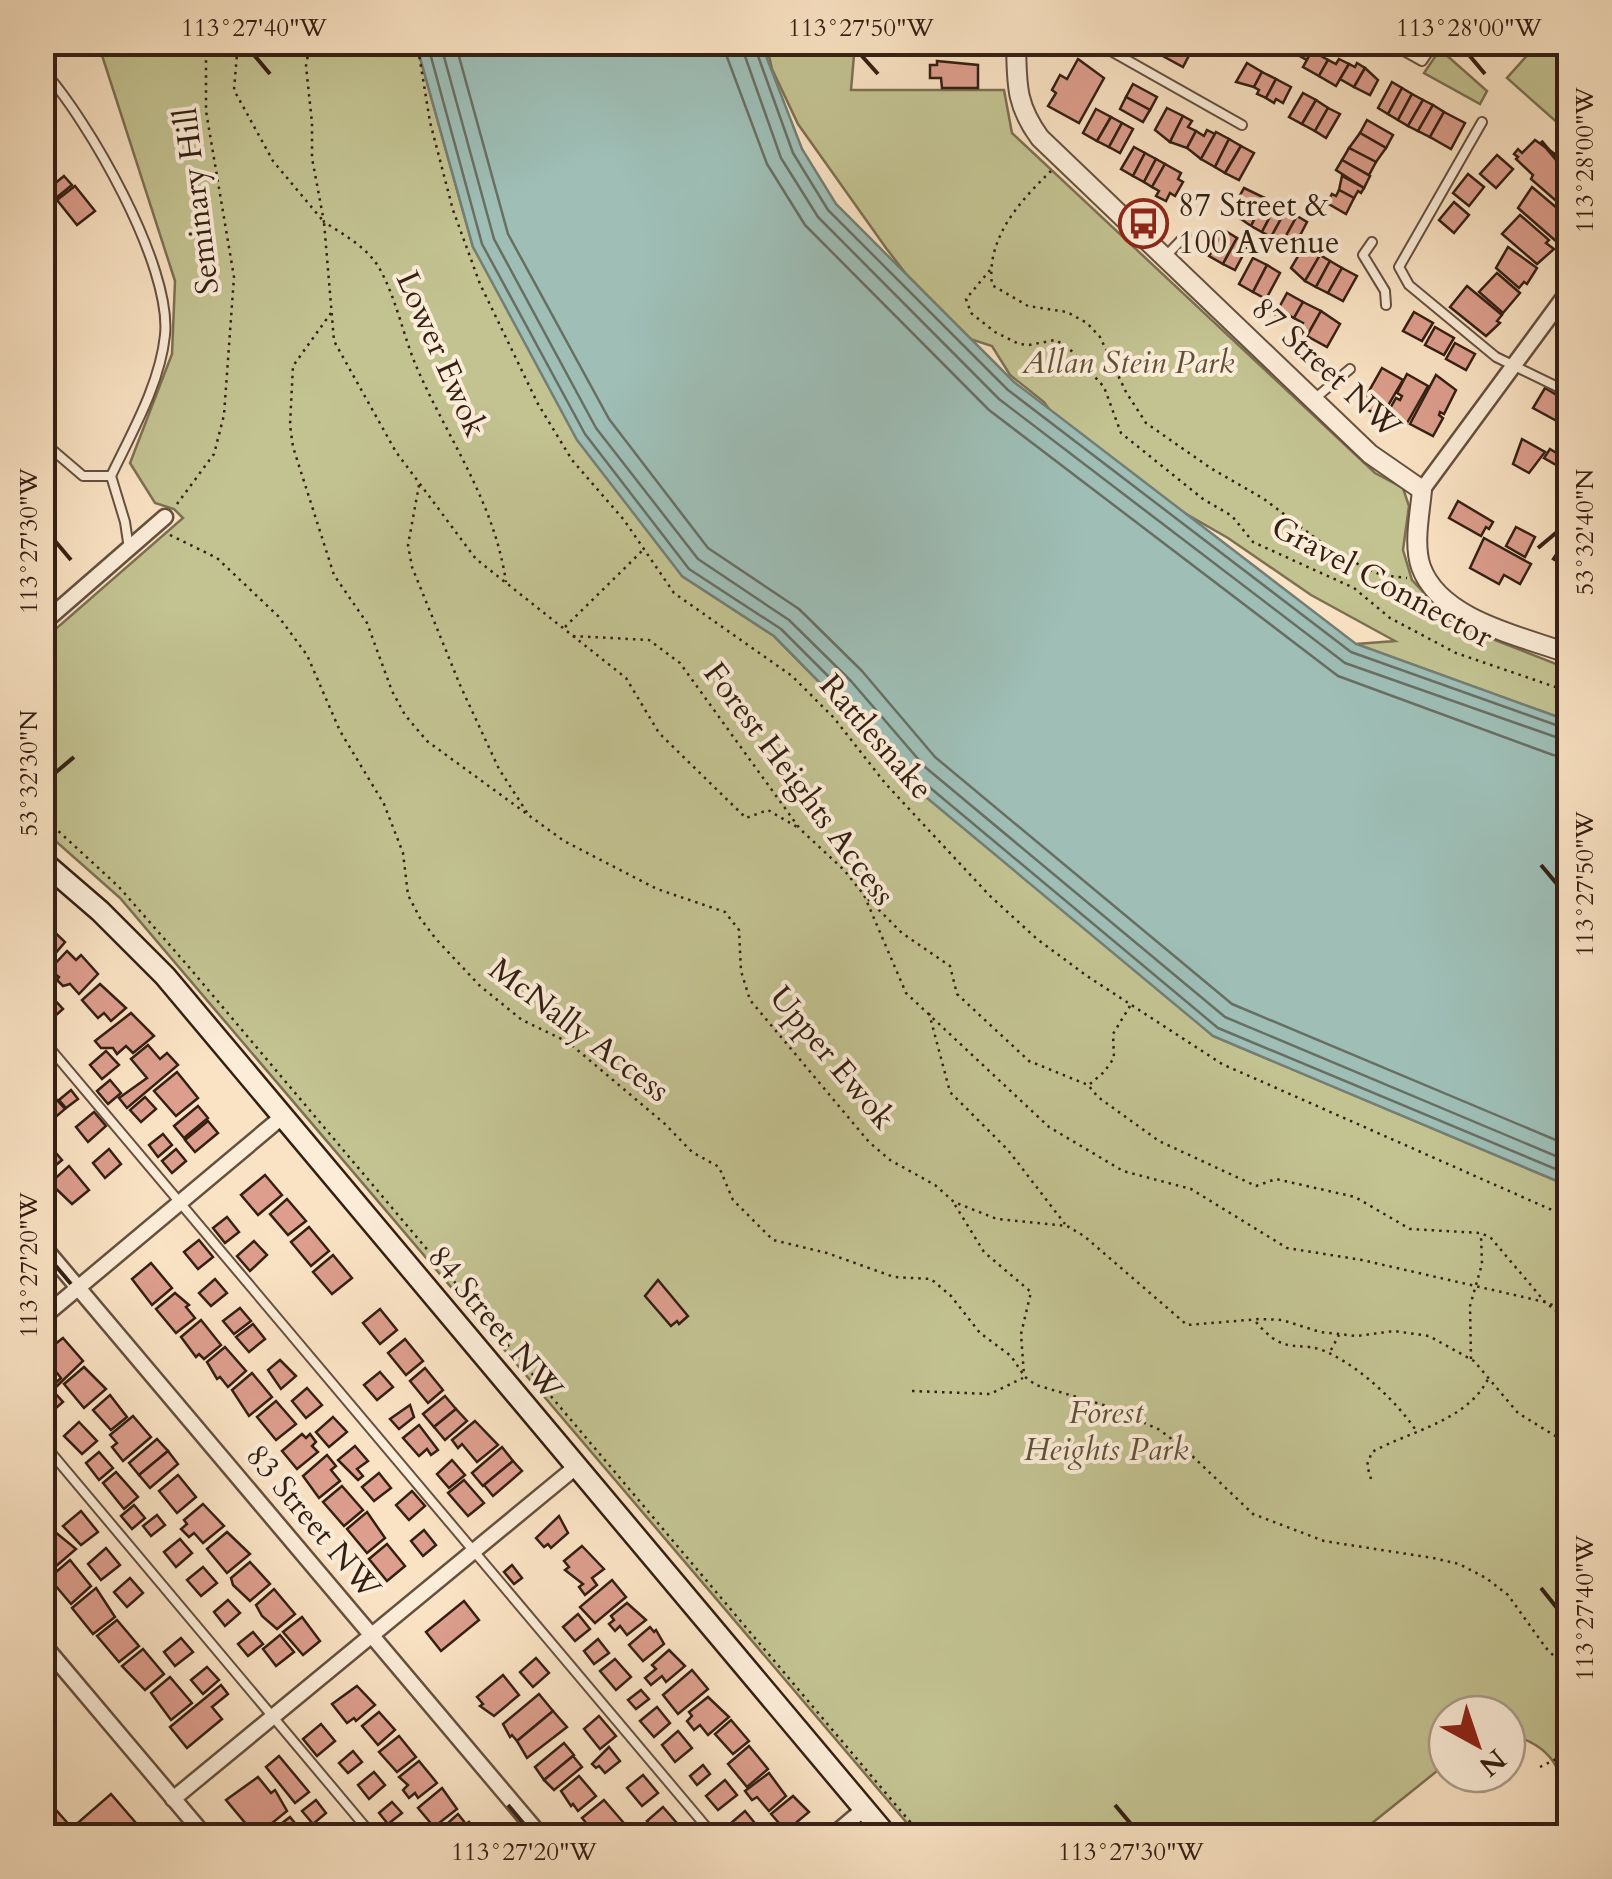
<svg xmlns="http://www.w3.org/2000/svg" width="1612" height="1879" viewBox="0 0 1612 1879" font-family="Cardo,serif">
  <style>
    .green { fill: #c3c291; stroke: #7c7052; stroke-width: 2.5 }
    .water { fill: #9ebeb6; stroke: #747e75; stroke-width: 2.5 }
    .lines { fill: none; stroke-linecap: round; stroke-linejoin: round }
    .shore { stroke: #696e64; stroke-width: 2.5 }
    .building { fill: #dd9e8d; stroke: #341f13; stroke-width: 2.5 }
    .service-casing { stroke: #66503f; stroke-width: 12 }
    .minor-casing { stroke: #66503f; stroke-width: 19 }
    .tertiary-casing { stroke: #66503f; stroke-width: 22 }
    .secondary-casing { stroke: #341f13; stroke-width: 25 }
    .path { stroke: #341f13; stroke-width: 2.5; stroke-dasharray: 2.5 5; stroke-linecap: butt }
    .service { stroke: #fcedd9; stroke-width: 8 }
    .minor { stroke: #fcedd9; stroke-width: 14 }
    .tertiary { stroke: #fcedd9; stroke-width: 18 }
    .secondary { stroke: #fcedd9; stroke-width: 20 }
    .ticks { fill: none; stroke: #341f13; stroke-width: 4 }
    .labels { text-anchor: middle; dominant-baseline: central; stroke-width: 8; stroke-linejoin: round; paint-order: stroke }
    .street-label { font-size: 32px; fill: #341f13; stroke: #fcedd9 }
    .poi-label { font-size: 32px; fill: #341f13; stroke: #fcedd9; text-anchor: start }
    .park-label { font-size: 32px; font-style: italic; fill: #5f5039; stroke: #fcedd9 }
    .neatline { fill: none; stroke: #341f13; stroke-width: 4 }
    .ticks-label { font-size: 25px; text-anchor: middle; fill: #341f13 }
  </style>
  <rect width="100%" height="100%" fill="#fae3c4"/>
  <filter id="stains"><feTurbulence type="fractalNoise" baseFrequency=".002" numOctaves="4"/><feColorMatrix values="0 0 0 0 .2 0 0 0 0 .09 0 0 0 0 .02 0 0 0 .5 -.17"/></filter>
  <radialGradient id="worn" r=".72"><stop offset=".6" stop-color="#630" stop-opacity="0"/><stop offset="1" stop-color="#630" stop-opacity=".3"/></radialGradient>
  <!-- green -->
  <g class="green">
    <polygon points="1445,42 1456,43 1444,53 1487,91 1480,104 1424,73"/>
    <polygon points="1539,42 1569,43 1569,133 1507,78"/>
    <path d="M98,43H416L473,247L682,576L774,636L834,697L1213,1036L1569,1186V1836H1560C1569,1786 1564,1747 1507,1734V1714H1447V1763L1356,1836H918L120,898L43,830V640L183,518L174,509L155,503L130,463L172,354L175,281Z"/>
    <polygon points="766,43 855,43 851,90 1004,90 1012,133 1375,473 1403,488 1409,506 1403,550 1412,580 1454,624 1569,669 1569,721 1356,644 1395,641 1311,595 1228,538 1153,495 1056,419 1044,402 1010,375 992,346 970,339 906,274 886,248 798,124 772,69"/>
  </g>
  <!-- water -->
  <polygon class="water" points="416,43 761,43 802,149 836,204 1014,382 1356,644 1569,721 1569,1186 1213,1036 909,783 834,697 774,636 682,576 577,440 473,247"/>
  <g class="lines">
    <!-- shore -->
    <g class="shore">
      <polyline points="427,42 482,244 585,434 689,569 781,629 842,690 916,776 1218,1028 1570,1175"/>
      <polyline points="440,42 494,239 596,428 698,559 789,620 851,681 925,767 1225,1017 1570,1162"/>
      <polyline points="455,42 508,234 609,419 708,548 799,609 862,671 935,757 1232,1004 1570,1146"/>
      <polyline points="725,42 727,57 767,164 805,225 989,410 1338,676 1553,755 1570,757"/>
      <polyline points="740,42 781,158 818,217 999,399 1345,663 1570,742"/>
      <polyline points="753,42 793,153 828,210 1008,390 1351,652 1570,730"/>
    </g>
  </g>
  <!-- building -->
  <g class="building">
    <polygon points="916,42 969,42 969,48 916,49"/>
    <polygon points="1168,42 1195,44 1183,67 1161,55"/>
    <polygon points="1297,42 1315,45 1307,60 1292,52"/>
    <polygon points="1317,42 1321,42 1319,47 1324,50 1321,56 1328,60 1319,76 1303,67"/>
    <polygon points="1078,59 1104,78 1079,123 1048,106 1056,93 1052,90 1060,75 1067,79"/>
    <polygon points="1339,59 1349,64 1336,86 1319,76 1328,60 1336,64"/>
    <polygon points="937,61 978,65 978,88 942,88 941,78 930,78 930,65 937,65"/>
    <polygon points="1247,63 1262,72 1254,87 1236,82"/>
    <polygon points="1357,63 1365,68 1354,87 1340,79 1349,64 1355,67"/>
    <polygon points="1365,68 1378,80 1370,95 1354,87"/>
    <polygon points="1262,72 1276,79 1266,98 1257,94 1259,90 1254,87"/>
    <polygon points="1276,79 1291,87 1283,103 1276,99 1274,103 1266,98"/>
    <polygon points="1392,82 1402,88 1388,114 1378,108"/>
    <polygon points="1133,84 1157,97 1150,110 1126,97"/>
    <polygon points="1402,88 1412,94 1398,120 1388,114"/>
    <polygon points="1303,93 1316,100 1302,124 1289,117"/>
    <polygon points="1412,94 1423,100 1408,126 1398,120"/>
    <polygon points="1126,97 1150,110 1143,122 1120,109"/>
    <polygon points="1316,100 1328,108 1315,131 1302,124"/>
    <polygon points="1423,100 1433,105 1418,131 1408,126"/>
    <polygon points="1433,105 1444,112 1430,137 1418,131"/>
    <polygon points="1167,108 1183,116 1170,142 1155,130"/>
    <polygon points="1328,108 1340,114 1326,138 1315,131"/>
    <polygon points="1096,109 1111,117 1097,141 1083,133"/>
    <polygon points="1444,112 1465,123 1451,149 1430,137"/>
    <polygon points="1183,116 1192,121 1188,127 1196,131 1187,148 1170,142"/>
    <polygon points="1111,117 1122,123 1109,147 1097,141"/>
    <polygon points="1367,120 1393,135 1386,148 1360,133"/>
    <polygon points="1122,123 1133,129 1120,153 1109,147"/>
    <polygon points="1207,130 1215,134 1201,159 1187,148 1196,131 1204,136"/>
    <polygon points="1216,132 1229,139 1215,167 1201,159"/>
    <polygon points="1360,133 1386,148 1376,162 1349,148"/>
    <polygon points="1229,139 1241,146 1225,173 1215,167"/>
    <polygon points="1535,140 1555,154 1556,159 1559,155 1570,165 1570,213 1531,179 1533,175 1516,159 1518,157 1514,154 1518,149 1522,153"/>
    <polygon points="1241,146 1254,153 1239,180 1225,173"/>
    <polygon points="1134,147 1145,153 1133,176 1121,169"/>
    <polygon points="1349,148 1376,162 1369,175 1342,160"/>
    <polygon points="1145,153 1156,159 1144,182 1133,176"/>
    <polygon points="1497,155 1513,169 1496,188 1480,174"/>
    <polygon points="1156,159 1165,164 1152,187 1144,182"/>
    <polygon points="1342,160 1370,176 1364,188 1336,170"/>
    <polygon points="1165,164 1181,173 1178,179 1183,182 1175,196 1170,193 1166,201 1156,196 1159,191 1152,187"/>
    <polygon points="1468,174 1484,187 1469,206 1453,193"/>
    <polygon points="64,176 72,185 56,198 48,189"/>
    <polygon points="1342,176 1364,188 1361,193 1358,191 1354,198 1339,190"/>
    <polygon points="75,186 95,211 77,225 57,200"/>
    <polygon points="1532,187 1570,219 1565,228 1568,231 1557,242 1518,208"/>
    <polygon points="1244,188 1265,198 1251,226 1231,212"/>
    <polygon points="1339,190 1354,198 1346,214 1327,203 1332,194 1336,196"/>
    <polygon points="1265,198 1276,205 1262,232 1251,226"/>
    <polygon points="1454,202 1469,215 1454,233 1439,220"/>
    <polygon points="1276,205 1286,210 1271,237 1262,232"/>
    <polygon points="1286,210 1297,216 1282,243 1271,237"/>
    <polygon points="1520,215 1549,240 1546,243 1554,249 1537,264 1502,234"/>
    <polygon points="1297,216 1307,222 1293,249 1282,243"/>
    <polygon points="1224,230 1237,238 1223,264 1209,256"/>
    <polygon points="1237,238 1249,244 1235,270 1223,264"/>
    <polygon points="1307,241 1316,247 1313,252 1320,255 1305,281 1291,268"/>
    <polygon points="1508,247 1537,268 1527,284 1524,282 1519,288 1496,268"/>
    <polygon points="1320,255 1330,261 1316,287 1305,281"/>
    <polygon points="1253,258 1267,265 1253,292 1239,284"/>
    <polygon points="1330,261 1342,268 1328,293 1316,287"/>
    <polygon points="1267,265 1280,273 1266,299 1253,292"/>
    <polygon points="1342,268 1357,276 1343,301 1328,293"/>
    <polygon points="1497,273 1520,293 1503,313 1479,292"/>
    <polygon points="1467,286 1502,315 1497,321 1500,323 1486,336 1450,307"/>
    <polygon points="1287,293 1303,302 1294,318 1287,314 1284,321 1275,315"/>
    <polygon points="1303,302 1321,311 1308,334 1300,329 1303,323 1294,318"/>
    <polygon points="1321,311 1340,324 1327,347 1307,336"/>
    <polygon points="1414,312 1433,323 1422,341 1403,331"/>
    <polygon points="1435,327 1454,338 1444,355 1425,345"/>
    <polygon points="1455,343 1475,354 1466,370 1446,359"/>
    <polygon points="1382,368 1403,380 1382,416 1360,407"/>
    <polygon points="1407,374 1428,386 1407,423 1388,412 1396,398 1400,400 1402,396 1397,393"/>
    <polygon points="1436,375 1456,390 1444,414 1440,412 1439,415 1443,418 1433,436 1410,424"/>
    <polygon points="1545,388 1570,403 1570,425 1566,426 1533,408"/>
    <polygon points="1522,439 1545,452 1529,473 1513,464"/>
    <polygon points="1550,449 1563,457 1558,466 1544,458"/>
    <polygon points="1458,501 1493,522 1489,529 1486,527 1481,536 1449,518"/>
    <polygon points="1516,527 1535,537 1525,557 1506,546"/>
    <polygon points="1570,533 1570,573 1566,573 1559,569 1562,564 1553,559"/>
    <polygon points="1484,538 1531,564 1520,584 1504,575 1499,584 1470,568"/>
    <polygon points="43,921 65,942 48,962 42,958"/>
    <polygon points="67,951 76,960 81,955 98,974 79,994 70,984 63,986 57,980 59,977 51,971 51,968"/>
    <polygon points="100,984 126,1008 111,1021 104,1013 98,1018 82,1000"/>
    <polygon points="50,995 63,1009 46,1024 42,1019 42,1001"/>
    <polygon points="131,1013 154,1036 133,1053 126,1046 117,1054 113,1048 101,1048 95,1041"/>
    <polygon points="148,1045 160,1059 167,1053 178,1065 127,1108 119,1098 147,1078 131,1059"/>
    <polygon points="106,1051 119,1065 102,1079 90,1065"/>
    <polygon points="177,1072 198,1098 176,1116 154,1091"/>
    <polygon points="110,1080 121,1093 108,1104 97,1091"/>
    <polygon points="71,1090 78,1099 66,1108 59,1100"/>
    <polygon points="145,1097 156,1109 141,1122 130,1110"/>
    <polygon points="57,1100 65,1109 51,1121 44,1111"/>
    <polygon points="198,1106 208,1118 184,1138 174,1126"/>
    <polygon points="94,1112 106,1126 88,1142 76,1127"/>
    <polygon points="208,1121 218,1133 195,1152 185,1140"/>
    <polygon points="163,1134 172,1145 158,1157 149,1145"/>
    <polygon points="44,1139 62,1160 44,1175 42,1141"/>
    <polygon points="109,1149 121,1164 105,1178 93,1163"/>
    <polygon points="176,1149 186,1161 172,1173 162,1161"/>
    <polygon points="69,1166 89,1190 72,1204 50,1183"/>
    <polygon points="265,1175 282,1195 258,1215 241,1195"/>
    <polygon points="287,1199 306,1221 288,1235 270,1214"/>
    <polygon points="227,1217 239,1232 225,1243 213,1228"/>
    <polygon points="309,1227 329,1251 311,1266 291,1242"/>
    <polygon points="199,1240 213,1257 198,1269 184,1252"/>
    <polygon points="254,1241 267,1255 250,1271 237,1256"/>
    <polygon points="333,1255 352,1278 332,1294 313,1272"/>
    <polygon points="151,1263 172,1288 152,1305 132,1279"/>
    <polygon points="215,1279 227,1293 211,1306 199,1293"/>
    <polygon points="658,1280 688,1316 679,1324 677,1321 671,1326 645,1296"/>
    <polygon points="175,1293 189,1305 186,1307 195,1318 176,1333 156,1309"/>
    <polygon points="240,1308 251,1321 234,1334 223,1321"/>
    <polygon points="380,1309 397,1330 380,1344 363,1323"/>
    <polygon points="201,1320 221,1345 204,1359 199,1354 196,1357 181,1337"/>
    <polygon points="253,1324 265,1339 249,1352 236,1337"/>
    <polygon points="63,1338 83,1361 54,1389 52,1386 61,1378 42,1354"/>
    <polygon points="405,1339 423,1361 406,1375 388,1353"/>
    <polygon points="225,1347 246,1371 228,1387 220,1377 217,1379 207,1362"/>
    <polygon points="280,1360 296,1376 281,1389 268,1370"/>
    <polygon points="84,1367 106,1389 84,1408 64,1384"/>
    <polygon points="425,1368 443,1390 428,1403 410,1381"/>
    <polygon points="380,1372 393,1387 377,1400 364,1385"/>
    <polygon points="252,1373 272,1397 249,1416 232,1390"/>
    <polygon points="307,1388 322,1405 306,1418 292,1401"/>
    <polygon points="54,1392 63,1402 48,1415 42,1409 42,1402"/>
    <polygon points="110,1395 127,1417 111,1430 93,1410"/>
    <polygon points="445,1396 456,1409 434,1427 423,1414"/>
    <polygon points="276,1401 296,1424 276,1440 257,1417"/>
    <polygon points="410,1405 414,1417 399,1429 390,1419"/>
    <polygon points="456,1409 467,1421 445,1440 434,1427"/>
    <polygon points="133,1416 151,1437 123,1461 112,1447 117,1443 110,1435"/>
    <polygon points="333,1417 347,1432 329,1447 316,1432"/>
    <polygon points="475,1421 498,1445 477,1462 462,1444 458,1448 452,1440"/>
    <polygon points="79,1422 97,1441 82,1454 64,1436"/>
    <polygon points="419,1425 438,1450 431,1455 427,1449 419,1456 403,1438"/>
    <polygon points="302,1434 306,1438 310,1434 316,1442 312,1446 318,1452 297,1469 282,1451"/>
    <polygon points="157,1439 168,1451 139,1475 129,1463"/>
    <polygon points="355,1446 368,1461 357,1469 363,1476 358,1480 338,1460"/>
    <polygon points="502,1447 513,1461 483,1486 472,1473"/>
    <polygon points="168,1451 178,1464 150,1488 139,1475"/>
    <polygon points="99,1452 113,1468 99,1480 86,1463"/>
    <polygon points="327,1455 336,1466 331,1470 340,1481 319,1498 303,1476"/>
    <polygon points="452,1460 465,1475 449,1488 437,1474"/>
    <polygon points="513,1461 522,1471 493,1496 484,1485"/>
    <polygon points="116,1472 138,1497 124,1509 103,1483"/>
    <polygon points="379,1473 391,1488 374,1501 362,1487"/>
    <polygon points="178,1475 196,1497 177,1513 159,1491"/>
    <polygon points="464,1480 484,1503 468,1516 448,1493"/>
    <polygon points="342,1486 363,1510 344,1526 323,1502"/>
    <polygon points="412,1491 425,1506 409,1520 396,1505"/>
    <polygon points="203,1504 224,1526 203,1543 194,1533 189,1537 181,1529 187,1524 184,1520"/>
    <polygon points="134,1505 145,1518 132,1529 121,1516"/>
    <polygon points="81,1511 98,1532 81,1545 63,1526"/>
    <polygon points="367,1512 385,1538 367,1553 347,1529"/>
    <polygon points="157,1515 165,1525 151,1536 143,1526"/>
    <polygon points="559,1516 568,1533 551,1548 548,1544 544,1547 536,1538"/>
    <polygon points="49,1527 76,1549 48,1573 42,1566 42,1533"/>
    <polygon points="424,1530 436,1545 423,1556 411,1541"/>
    <polygon points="227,1532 250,1554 227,1573 207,1549"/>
    <polygon points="180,1539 192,1553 176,1567 164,1552"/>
    <polygon points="387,1544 405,1566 387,1581 369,1559"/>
    <polygon points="582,1546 604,1569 592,1578 597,1585 585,1595 579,1587 583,1584 565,1570 569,1567 564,1561"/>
    <polygon points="106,1548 120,1565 101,1580 88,1564"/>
    <polygon points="70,1560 91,1586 71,1604 49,1578"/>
    <polygon points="250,1562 270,1584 250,1601 233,1585 231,1578"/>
    <polygon points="512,1565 522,1578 514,1584 504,1572"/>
    <polygon points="203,1567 217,1583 201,1596 187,1580"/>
    <polygon points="130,1578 143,1593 127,1607 114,1592"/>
    <polygon points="612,1580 626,1597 595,1623 580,1607"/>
    <polygon points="96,1588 115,1617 93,1634 72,1608"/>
    <polygon points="274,1589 295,1614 277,1629 262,1616 256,1605"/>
    <polygon points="228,1600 240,1613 225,1626 214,1612"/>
    <polygon points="464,1601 479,1620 441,1651 426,1632"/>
    <polygon points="627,1603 646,1620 627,1635 620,1626 615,1631 609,1624 614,1620 611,1616"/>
    <polygon points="578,1614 590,1629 575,1641 563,1627"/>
    <polygon points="302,1617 320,1641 303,1655 283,1632"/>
    <polygon points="117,1620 139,1646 119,1662 97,1636"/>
    <polygon points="650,1627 654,1632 656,1630 664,1644 643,1661 629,1645"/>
    <polygon points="253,1632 263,1644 248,1656 238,1644"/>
    <polygon points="280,1635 294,1652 276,1666 263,1649"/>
    <polygon points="181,1638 193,1652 175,1666 164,1652"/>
    <polygon points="598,1639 609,1653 594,1664 584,1651"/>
    <polygon points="143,1649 164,1674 145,1690 122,1666"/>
    <polygon points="669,1650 685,1666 666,1682 662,1676 651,1685 645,1678 656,1669 652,1665"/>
    <polygon points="536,1658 549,1673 533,1687 520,1672"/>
    <polygon points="615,1659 631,1677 616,1690 600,1671"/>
    <polygon points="207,1667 219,1680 203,1694 191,1680"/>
    <polygon points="692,1670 708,1689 678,1714 663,1695"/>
    <polygon points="503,1675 519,1695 494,1716 480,1706 483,1704 477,1697"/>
    <polygon points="170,1677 192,1703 171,1720 151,1693"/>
    <polygon points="221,1685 228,1694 212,1707 222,1719 187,1748 170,1727"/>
    <polygon points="357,1686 375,1705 356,1721 354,1718 347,1723 332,1704"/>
    <polygon points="641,1690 649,1699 636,1709 628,1700"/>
    <polygon points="539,1694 553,1711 517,1741 512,1735 510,1737 503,1724"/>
    <polygon points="708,1697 729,1717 708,1735 700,1725 694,1730 687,1721 692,1716 689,1712"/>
    <polygon points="657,1707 670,1723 654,1737 640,1721"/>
    <polygon points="553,1711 567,1727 527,1758 517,1741"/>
    <polygon points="379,1712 395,1730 378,1745 362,1726"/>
    <polygon points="599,1716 616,1736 600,1749 584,1729"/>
    <polygon points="731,1720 749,1741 733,1754 715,1734"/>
    <polygon points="321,1724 335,1741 317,1756 303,1739"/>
    <polygon points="678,1731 692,1748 675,1762 662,1745"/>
    <polygon points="399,1736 416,1757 397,1772 379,1752"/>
    <polygon points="564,1743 574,1755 544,1780 535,1767"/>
    <polygon points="749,1746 768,1769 747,1787 728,1764"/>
    <polygon points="609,1747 620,1761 605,1773 599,1766 596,1768 592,1764"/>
    <polygon points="353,1751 362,1762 348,1773 339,1763"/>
    <polygon points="279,1756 309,1792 295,1803 266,1767"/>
    <polygon points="573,1756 582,1767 554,1790 544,1780"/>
    <polygon points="419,1761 437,1783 418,1798 415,1793 409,1798 403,1790 408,1785 399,1777"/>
    <polygon points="703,1765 710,1774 697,1785 690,1776"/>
    <polygon points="374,1772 385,1785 369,1799 358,1785"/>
    <polygon points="769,1773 786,1796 769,1811 757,1797 752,1800 745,1791"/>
    <polygon points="643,1775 658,1793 642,1806 627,1788"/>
    <polygon points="579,1776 596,1796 578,1811 573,1804 571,1806 561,1791"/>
    <polygon points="258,1777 271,1793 275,1790 287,1811 256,1836 226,1800"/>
    <polygon points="725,1780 737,1795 718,1810 706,1796"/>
    <polygon points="442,1788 457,1809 434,1827 418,1808"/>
    <polygon points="42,1794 72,1828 111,1794 136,1823 120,1836 42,1836"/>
    <polygon points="793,1796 809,1812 786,1831 771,1814"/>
    <polygon points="316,1800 326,1813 313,1824 302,1811"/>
    <polygon points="604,1800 623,1822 606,1836 597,1836 582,1818"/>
    <polygon points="392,1802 402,1813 388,1824 379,1813"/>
    <polygon points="663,1807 676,1822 659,1836 647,1821"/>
    <polygon points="745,1811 754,1822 739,1835 730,1824"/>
    <polygon points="458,1814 466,1824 469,1822 481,1836 446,1836 440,1830"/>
    <polygon points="290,1817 303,1833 300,1836 272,1836 269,1833"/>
  </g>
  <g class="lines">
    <defs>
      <g id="service">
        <polyline points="1095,42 1242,125"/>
        <polyline points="1388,42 1422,61 1435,42"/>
        <path d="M42,69C88,119 172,266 165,335C160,384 132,432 111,476L125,522L129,549"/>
        <polyline points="1482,122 1399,267 1409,285 1496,357 1570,393"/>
        <polyline points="1372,242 1363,255 1385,291 1386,305"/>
        <polyline points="1165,257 1186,235"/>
        <polyline points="1313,400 1350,369"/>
        <polyline points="42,441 83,476 111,476"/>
        <polyline points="42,1039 714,1836"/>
        <polyline points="42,1442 373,1836"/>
      </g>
      <g id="minor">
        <polyline points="1422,490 1570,289"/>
        <polyline points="42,624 165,517"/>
        <polyline points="42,1245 541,1836"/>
        <polyline points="42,1318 282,1117"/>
        <polyline points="42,1643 205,1836"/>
        <polyline points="173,1799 577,1466"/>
        <polyline points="832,1836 864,1809"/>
      </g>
      <path id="tertiary" d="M1016,42C1017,83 1015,104 1040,138L1370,454L1422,490C1420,513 1413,544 1421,567C1440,620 1521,636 1570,654"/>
      <polyline id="secondary" points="42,861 100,911 165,976 887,1836"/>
    </defs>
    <!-- service casing -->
    <use href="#service" class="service-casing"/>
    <!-- minor casing -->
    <use href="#minor" class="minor-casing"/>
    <!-- tertiary casing -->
    <use href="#tertiary" class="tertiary-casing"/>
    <!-- secondary casing -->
    <use href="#secondary" class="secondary-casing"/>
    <!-- path -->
    <g class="path">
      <polyline points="238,42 234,90 273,161 324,222 334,341 396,452 476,559 626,678 659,733 746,818 768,810 797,827"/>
      <path d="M310,42L306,66L312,123V158L324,222C343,234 366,247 378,266C396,296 403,336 417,368C449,441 494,501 506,582"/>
      <polyline points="417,42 430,122 453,210 480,284 538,404 572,460 624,520 674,593 792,676 834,718 885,783 989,895 1037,939 1087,976 1222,1064 1570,1218"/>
      <path d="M1051,171C1020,201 986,238 992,285L1028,306L1067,312L1087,323L1100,337L1126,392L1146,423L1212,469L1264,499L1335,553L1381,575L1407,578"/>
      <polyline points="990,270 966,299 971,313 995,332 1019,344 1029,345 1055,340 1067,346 1104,387 1121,433 1203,499 1232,516 1253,542 1354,588 1390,618 1456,653 1570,692"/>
      <polyline points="331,313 293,366 290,425 293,447 334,575 367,623 392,691 405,715 427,741 564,841 657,889 725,912 739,930 741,971 750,1000 869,1142 890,1160 935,1185 954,1202 997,1219 1067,1226 1084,1236 1187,1325 1260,1319 1282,1320 1320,1332 1357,1336 1394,1331 1429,1336 1474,1361 1518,1413 1570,1445"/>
      <polyline points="419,485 408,545 412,567 460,685 499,769 528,814"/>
      <polyline points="177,504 214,454 224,415 234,277 206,111 206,42"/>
      <polyline points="42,523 42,527"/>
      <polyline points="170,535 217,558 278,616 307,655 340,731 384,804 403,853 408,895 420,918 436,939 479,985 522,1020 568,1042 665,1124 692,1152 719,1167 733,1200 773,1240 827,1253 894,1277 931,1279 951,1296 980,1333 1011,1356 1025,1377 1036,1385 1107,1406 1160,1430 1187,1451 1253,1514 1324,1541 1433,1558 1459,1564 1486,1578 1508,1595 1546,1648 1570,1672"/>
      <polyline points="565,627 644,549"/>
      <polyline points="573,636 649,640 680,663 800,829 844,870 864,895 906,993 1049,1127 1123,1171 1191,1189 1287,1248 1362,1260 1545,1302 1570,1322"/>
      <polyline points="42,816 119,887 188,966 922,1836"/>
      <polyline points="868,899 902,933 950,966 957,994 1029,1061 1088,1085 1098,1097 1159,1141 1256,1186 1276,1179 1355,1197 1410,1229 1481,1233 1491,1238 1545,1302 1570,1312"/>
      <polyline points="929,1013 950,1092 1008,1150 1065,1224"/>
      <polyline points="1090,1084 1104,1072 1114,1058 1113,1034 1130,1006"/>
      <polyline points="955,1205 984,1252 1031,1292 1021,1334 1024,1375"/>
      <path d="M1256,1322C1288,1360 1299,1337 1331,1354C1363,1370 1398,1403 1417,1432"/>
      <polyline points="1331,1350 1339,1335"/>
      <polyline points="1471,1359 1470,1306 1482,1264 1481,1235"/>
      <polyline points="912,1391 990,1394 1023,1378"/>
      <path d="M1371,1479L1367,1465L1372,1452C1410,1431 1467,1421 1488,1379"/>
      <polyline points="1540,1767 1556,1759 1570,1742"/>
      <polyline points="1396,1825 1405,1836"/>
    </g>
    <!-- service -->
    <use href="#service" class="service"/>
    <!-- minor -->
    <use href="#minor" class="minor"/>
    <!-- tertiary -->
    <use href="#tertiary" class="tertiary"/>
    <!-- secondary -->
    <use href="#secondary" class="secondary"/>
  </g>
  <!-- ticks -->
  <path class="ticks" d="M254,55L270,74M861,55L878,74M1469,55L1485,74M1541,141L1557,160M55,541L71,560M1538,548L1557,532M55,773L74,757M1541,865L1557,884M55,1265L71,1284M1541,1588L1557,1608M508,1805L524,1824M1115,1805L1131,1824"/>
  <!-- icons -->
  <defs>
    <symbol id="bus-ring" viewBox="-11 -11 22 22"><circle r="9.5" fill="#fcedd9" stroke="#8f2418" stroke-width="1.5"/><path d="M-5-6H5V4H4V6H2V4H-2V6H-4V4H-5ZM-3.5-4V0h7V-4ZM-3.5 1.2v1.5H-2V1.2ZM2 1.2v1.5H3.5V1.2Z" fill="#8f2418"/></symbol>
  </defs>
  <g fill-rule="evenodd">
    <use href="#bus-ring" x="1116" y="196" width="55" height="55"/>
  </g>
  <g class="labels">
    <!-- street labels -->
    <g class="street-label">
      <text transform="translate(197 201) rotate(-97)">Seminary Hill</text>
      <text transform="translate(441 354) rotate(66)">Lower Ewok</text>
      <text transform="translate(1326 368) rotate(43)">87 Street NW</text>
      <text transform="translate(1382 582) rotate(28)">Gravel Connector</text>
      <text transform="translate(876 737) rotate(49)">Rattlesnake</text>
      <text transform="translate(799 784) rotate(53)">Forest Heights Access</text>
      <text transform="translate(579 1030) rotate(37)">McNally Access</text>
      <text transform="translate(832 1058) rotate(50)">Upper Ewok</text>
      <text transform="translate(495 1323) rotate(50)">84 Street NW</text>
      <text transform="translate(313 1522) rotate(50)">83 Street NW</text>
    </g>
    <!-- poi labels -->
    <g class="poi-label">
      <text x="1178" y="206">87 Street &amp;<tspan x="1178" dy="37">100 Avenue</tspan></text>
    </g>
    <!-- park labels -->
    <g class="park-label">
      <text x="1128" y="363">Allan Stein Park</text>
      <text x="1106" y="1413">Forest<tspan x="1106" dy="37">Heights Park</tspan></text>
    </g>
  </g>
  <!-- margin -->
  <rect width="1612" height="1879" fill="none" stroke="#fae3c4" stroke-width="110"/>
  <!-- north arrow -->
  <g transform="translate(1477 1744) rotate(140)"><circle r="48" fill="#fcedd9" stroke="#ac9b8a" stroke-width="2.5"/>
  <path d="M0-8L18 38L0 25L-18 38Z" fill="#8f2418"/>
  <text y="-15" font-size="28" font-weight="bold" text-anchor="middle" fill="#341f13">N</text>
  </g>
  <rect x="55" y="55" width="1502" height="1769" class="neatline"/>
  <g class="ticks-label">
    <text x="254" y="36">113°27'40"W</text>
    <text x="861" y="36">113°27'50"W</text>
    <text x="1469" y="36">113°28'00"W</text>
    <text transform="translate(1584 160) rotate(-90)" y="9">113°28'00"W</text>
    <text transform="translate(1584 532) rotate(-90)" y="9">53°32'40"N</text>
    <text transform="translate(28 541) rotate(-90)" y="9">113°27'30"W</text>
    <text transform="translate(28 773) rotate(-90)" y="9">53°32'30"N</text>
    <text transform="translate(1584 884) rotate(-90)" y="9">113°27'50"W</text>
    <text transform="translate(28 1265) rotate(-90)" y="9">113°27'20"W</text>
    <text transform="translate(1584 1608) rotate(-90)" y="9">113°27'40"W</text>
    <text x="524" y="1860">113°27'20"W</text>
    <text x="1131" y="1860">113°27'30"W</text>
  </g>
  <rect width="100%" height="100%" filter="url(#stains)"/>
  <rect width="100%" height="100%" fill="url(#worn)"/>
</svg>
